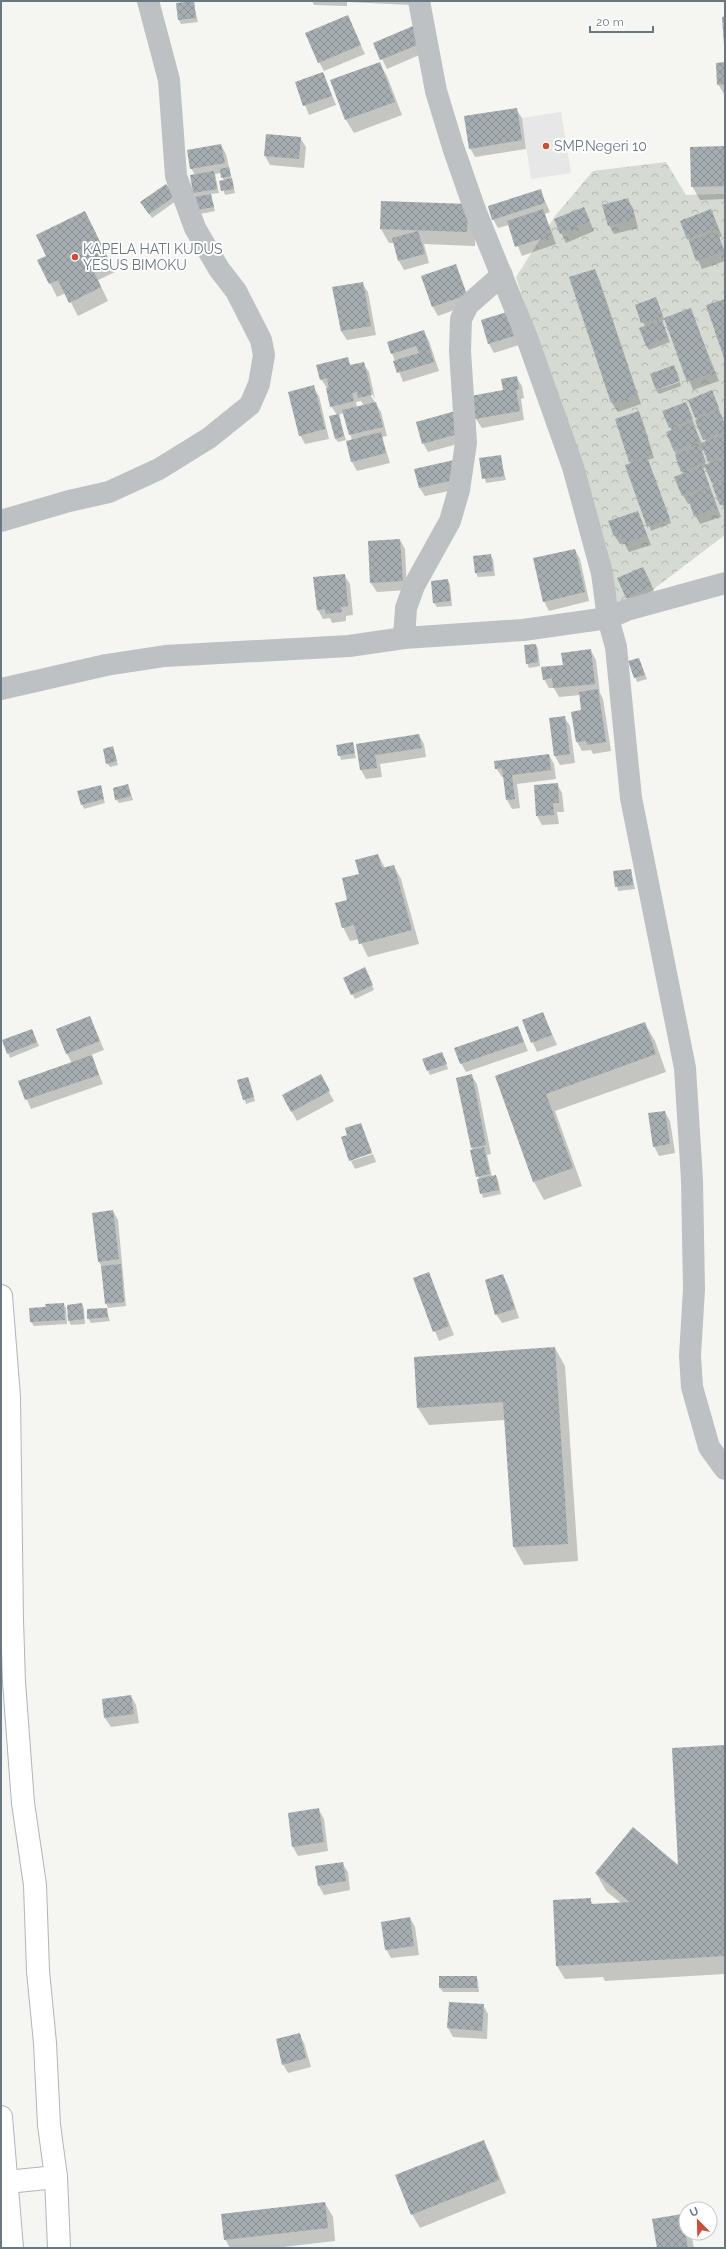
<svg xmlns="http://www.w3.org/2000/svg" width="726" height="2249" viewBox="0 0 726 2249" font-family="Raleway,sans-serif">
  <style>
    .built { fill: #e6e7e6 }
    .forest { fill: url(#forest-crowns) }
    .shadow { fill: #0003; fill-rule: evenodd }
    .building { fill: url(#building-cross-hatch) }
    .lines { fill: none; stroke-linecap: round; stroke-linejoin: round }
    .highway-casing { stroke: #b1b5b7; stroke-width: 24 }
    .street { stroke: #bdc1c4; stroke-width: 22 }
    .highway { stroke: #fff; stroke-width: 22 }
    .poi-dot { fill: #d04d38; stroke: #fff; stroke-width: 1.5 }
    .labels { text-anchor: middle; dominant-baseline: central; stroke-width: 4; stroke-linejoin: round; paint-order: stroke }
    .poi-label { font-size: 14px; fill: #687880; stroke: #fff; text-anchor: start }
  </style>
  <defs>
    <pattern id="forest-crowns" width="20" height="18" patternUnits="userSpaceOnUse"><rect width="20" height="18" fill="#d5dad2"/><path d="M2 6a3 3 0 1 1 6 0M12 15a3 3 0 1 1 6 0" fill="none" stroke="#b1b6b0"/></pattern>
    <pattern id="building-cross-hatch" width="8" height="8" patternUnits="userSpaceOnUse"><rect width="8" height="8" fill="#a5adb1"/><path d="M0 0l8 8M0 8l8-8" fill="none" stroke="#8a9295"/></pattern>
  </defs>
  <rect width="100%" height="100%" fill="#f5f5f2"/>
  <!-- built -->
  <polygon class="built" points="561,112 571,173 531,179 522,118"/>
  <!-- forest -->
  <polygon class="forest" points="666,162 686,195 725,194 725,535 630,607 612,611 553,390 516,277 555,216 593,171"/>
  <!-- shadow -->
  <g class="shadow">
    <polygon points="193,1 198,22 181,24 179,20"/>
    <polygon points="312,1 411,1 411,5 347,2 347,6 314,5"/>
    <polygon points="347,16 365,54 324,71 319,62"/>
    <polygon points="418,36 424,53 387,69 374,43"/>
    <polygon points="379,63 387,76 402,115 354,133 346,120 331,81"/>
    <polygon points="725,63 725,96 718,84"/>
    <polygon points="323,73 336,105 309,115 296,83"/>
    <polygon points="516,109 522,118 526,149 475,157 470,148"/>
    <polygon points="300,138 306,147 304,168 270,165 265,156"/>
    <polygon points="221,145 226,154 235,193 225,195 221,182 224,181 221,173 215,174 219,193 210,194 215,211 200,214 194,193 195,175 191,168"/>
    <polygon points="725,147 725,199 700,200 692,186"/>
    <polygon points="166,185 176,201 152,218 144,207"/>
    <polygon points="540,190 550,212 545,214 556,244 522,256 509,225 498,228 493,219"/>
    <polygon points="627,199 633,208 638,228 614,234 609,225"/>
    <polygon points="584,208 594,231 566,243 555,220"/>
    <polygon points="711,210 722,236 719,238 725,251 725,261 702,269 681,222"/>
    <polygon points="476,219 475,246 424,244 429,263 404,270 399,261 394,243 389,243 381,229"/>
    <polygon points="92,226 115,272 98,280 108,301 78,316 66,293 57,297 50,283 47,256"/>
    <polygon points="455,265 471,304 438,316 433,307"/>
    <polygon points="594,270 599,279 641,404 618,412 612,403 571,278"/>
    <polygon points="362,283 368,292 376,335 347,340 341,331 334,288"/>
    <polygon points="656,298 664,319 690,309 719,381 693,390 665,320 661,321 670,342 649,350 647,345 645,327 636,305"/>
    <polygon points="506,313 519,345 494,353 489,344 482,321"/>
    <polygon points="424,332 429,341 439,371 403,382 392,353"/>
    <path d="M347,359L351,366L363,363L369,372L375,399L370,390L368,391L381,412L387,436L382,437L390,463L357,471L352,462V440L344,413L338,415L346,440L338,442L335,438L337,415L331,406L327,388L321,379ZM361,401L364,406L357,407L356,402Z"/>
    <polygon points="516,377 522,386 524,398 521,399 524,420 482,428 476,419 473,396 504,391"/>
    <polygon points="680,382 681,386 659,394 657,390"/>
    <polygon points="313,387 319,396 329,439 305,444 300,435"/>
    <path d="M711,391L725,424V508L721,504L706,467L703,468L721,517L700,524L690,503L688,504L683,495L684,474L667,433L672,431L664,412L688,407L694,424H693L702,444L706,442L696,417ZM704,450L710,463L706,465L701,452Z"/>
    <polygon points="458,411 469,441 428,452 423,443"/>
    <polygon points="638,413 643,422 654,458 648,460 671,523 651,531 630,461"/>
    <polygon points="500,456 506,480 486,483 480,459"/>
    <polygon points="459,470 463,488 425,496 419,487"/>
    <polygon points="638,512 651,545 629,552 624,543 620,544 614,535"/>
    <polygon points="400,540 405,549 407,590 377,592 371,583"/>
    <polygon points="575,550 580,559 589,601 549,611 544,601"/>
    <polygon points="490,555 493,559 495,576 478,577 476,573 474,557"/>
    <polygon points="344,575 350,584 353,615 346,616 346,621 332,623 330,618 323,619 318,610 314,578"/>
    <polygon points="648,577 656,596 632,606 627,597"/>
    <polygon points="448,581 450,585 452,606 437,607 434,603 432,582"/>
    <polygon points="536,645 538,649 540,666 529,668 527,663"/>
    <polygon points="591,651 596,660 600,693 603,699 611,751 593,754 591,750 582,751 577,742 572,712 583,711 580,695 559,697 554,688 549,688 544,679"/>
    <polygon points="639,659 647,679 637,682 630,662"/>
    <polygon points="564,717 570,726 575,763 560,765 555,756 550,719"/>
    <polygon points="419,735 424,744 426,757 380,764 382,777 366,779 361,770 357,745"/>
    <polygon points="352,743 356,758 341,760 337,746"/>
    <polygon points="112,748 118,765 110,767 107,763"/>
    <polygon points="549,755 554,764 556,779 517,784 520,808 512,809 507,800 504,777 502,777 496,768"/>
    <polygon points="557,784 562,793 564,812 557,812 559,824 542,825 537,816"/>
    <polygon points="128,785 133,800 119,803 116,799"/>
    <polygon points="100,787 105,803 84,809 82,804"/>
    <polygon points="378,855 385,868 394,866 401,879 419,944 368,957 359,939 350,941 343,927 349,900 360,875"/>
    <polygon points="631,870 635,889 618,891 614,872"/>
    <polygon points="367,973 374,990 355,999 344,978"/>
    <polygon points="543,1013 557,1045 537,1052 523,1021"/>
    <polygon points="90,1017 104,1050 91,1055 103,1084 31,1109 19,1081 72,1063 67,1054"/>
    <polygon points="645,1024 655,1041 666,1072 555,1111 582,1186 544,1200 534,1182 496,1076"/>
    <polygon points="518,1027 528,1051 466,1072 461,1063"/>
    <polygon points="32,1030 39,1046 10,1058 8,1053"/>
    <polygon points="444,1057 448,1069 430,1075 428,1071"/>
    <polygon points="471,1075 477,1084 491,1154 487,1155 492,1177 496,1176 498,1180 501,1194 483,1198 457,1078"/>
    <polygon points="238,1081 250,1082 255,1101 246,1104"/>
    <polygon points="325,1085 334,1101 297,1121 283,1096"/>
    <polygon points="665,1112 670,1121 675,1153 659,1156 654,1146"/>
    <polygon points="361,1124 372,1152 350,1161 342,1138 348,1136"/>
    <polygon points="373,1154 376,1162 355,1169 351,1161"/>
    <polygon points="113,1211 118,1220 126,1306 108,1308 106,1303 102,1267 99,1262"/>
    <polygon points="429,1273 454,1335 439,1341 414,1279"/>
    <polygon points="503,1276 508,1285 519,1318 502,1323 496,1314"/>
    <polygon points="63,1304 66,1308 67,1324 34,1326 31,1322 30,1309"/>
    <polygon points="82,1304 84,1309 85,1324 71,1325 69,1321"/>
    <polygon points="106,1309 110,1321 91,1323 88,1318"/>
    <polygon points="555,1348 565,1366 578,1561 524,1565 514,1547 505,1420 429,1425 418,1408"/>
    <polygon points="131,1696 136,1705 139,1723 111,1727 105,1718"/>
    <polygon points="725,1746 725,1974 605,1981 603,1977 565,1979 557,1966 590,1899 593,1905 621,1903 606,1891 596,1873 680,1867"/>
    <polygon points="319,1810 324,1819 328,1851 298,1856 293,1847"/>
    <polygon points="342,1863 348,1872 350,1890 324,1895 319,1886"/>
    <polygon points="410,1918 415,1927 419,1955 391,1958 386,1949"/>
    <polygon points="476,1977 478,1981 479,1992 443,1992 440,1988"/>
    <polygon points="483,2005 488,2014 487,2039 453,2037 448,2028"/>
    <polygon points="299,2034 304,2043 311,2067 288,2073 283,2064"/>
    <polygon points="483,2141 491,2155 506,2193 420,2228 412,2214"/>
    <polygon points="325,2203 333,2217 335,2241 275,2248 230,2248 225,2239"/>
    <polygon points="681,2215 686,2223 686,2233 691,2233 694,2248 658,2248"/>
  </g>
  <!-- building -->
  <g class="building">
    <polygon points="194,1 196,18 178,20 176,3"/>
    <polygon points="348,15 361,45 318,63 305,33"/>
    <polygon points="725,16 725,45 724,45 722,17"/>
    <polygon points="413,26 420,44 380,60 373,43"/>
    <polygon points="380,62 395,102 345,120 330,80"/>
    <polygon points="725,62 725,84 717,85 716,63"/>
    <polygon points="323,72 332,96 303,106 295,82"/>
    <polygon points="517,108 522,140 469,149 464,116"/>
    <polygon points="266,134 301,137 299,159 264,156"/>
    <polygon points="221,144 225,163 190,169 187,150"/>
    <polygon points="725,146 725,186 691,187 690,147"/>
    <polygon points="229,167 231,176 221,178 220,169"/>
    <polygon points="214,171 217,189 193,193 190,175"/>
    <polygon points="232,178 234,189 221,191 219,181"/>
    <polygon points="166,184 175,196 149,214 140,202"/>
    <polygon points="541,189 545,203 492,220 488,206"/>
    <polygon points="211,194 214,207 197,210 195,197"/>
    <polygon points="628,198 634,218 608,226 602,205"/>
    <polygon points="381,201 469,204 467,232 380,229"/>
    <polygon points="584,207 590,221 560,234 554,219"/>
    <polygon points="543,209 552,235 515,247 507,221"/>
    <polygon points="711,209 718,227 687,239 680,221"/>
    <polygon points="85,211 108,258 91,266 101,287 69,303 58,280 49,284 37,260 46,256 36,235"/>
    <polygon points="418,231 425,254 398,261 392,238"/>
    <polygon points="717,231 724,251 696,261 689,241"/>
    <polygon points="456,264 467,295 432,307 421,276"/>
    <polygon points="595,269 637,395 611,403 569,277"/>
    <polygon points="363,282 371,326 341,331 332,287"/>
    <polygon points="656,297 663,316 641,323 635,305"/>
    <polygon points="725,299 725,361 706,305"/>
    <polygon points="691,308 714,372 687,382 664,318"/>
    <polygon points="507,312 514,336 488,344 481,320"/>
    <polygon points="662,320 668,337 646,346 639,328"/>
    <polygon points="424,330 434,362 397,373 393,361 419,353 416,346 391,354 387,342"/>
    <polygon points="348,357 350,365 364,362 372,395 358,398 357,392 352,393 354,401 330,407 326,388 329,387 327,378 320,380 316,365"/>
    <polygon points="674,365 680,381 656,390 650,374"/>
    <polygon points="517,376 519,389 516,390 520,411 475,419 471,396 503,390 501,379"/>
    <polygon points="314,385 325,429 299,436 288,392"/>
    <polygon points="712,390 719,408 695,418 688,400"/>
    <polygon points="376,402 383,427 349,435 342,410"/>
    <polygon points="686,402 693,419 669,428 662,411"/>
    <polygon points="459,410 465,432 422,444 416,422"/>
    <polygon points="719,410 725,426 725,431 703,440 695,420"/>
    <polygon points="639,411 652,454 629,462 615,419"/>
    <polygon points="339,414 344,436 335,439 329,416"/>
    <polygon points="693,422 700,441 674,451 666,432"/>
    <polygon points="381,432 386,453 351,462 346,441"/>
    <polygon points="723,435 725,455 708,462 701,443"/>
    <polygon points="699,445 706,462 681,472 675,455"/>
    <polygon points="501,455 504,476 482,479 479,458"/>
    <polygon points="647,457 670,519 647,527 625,465"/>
    <polygon points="725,457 725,478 712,483 704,465"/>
    <polygon points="454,460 458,479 419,488 414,469"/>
    <polygon points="702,466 709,485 682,496 674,477"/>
    <polygon points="725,480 725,503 720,505 712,485"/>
    <polygon points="710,488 717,508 694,516 687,496"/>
    <polygon points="638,511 647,535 623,544 620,534 614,536 608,521"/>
    <polygon points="400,539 403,581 370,583 368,541"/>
    <polygon points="575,549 585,592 543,602 533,558"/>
    <polygon points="491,554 493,571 475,573 473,556"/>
    <polygon points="643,567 652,586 626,598 617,578"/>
    <polygon points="345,574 348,606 341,607 342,612 326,614 325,609 317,610 313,577"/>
    <polygon points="448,579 451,601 433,603 431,581"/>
    <polygon points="536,644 538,662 526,664 524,645"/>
    <polygon points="591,649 595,684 553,688 552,678 543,680 541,667 563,665 561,653"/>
    <polygon points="639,658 645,675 634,678 628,661"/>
    <polygon points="598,689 606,742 587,745 586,741 576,742 571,712 581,710 579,692"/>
    <polygon points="565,716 570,754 554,756 549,718"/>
    <polygon points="419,734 422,748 375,755 377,768 360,770 356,744"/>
    <polygon points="353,742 355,753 338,756 336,745"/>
    <polygon points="113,746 117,761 106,764 103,749"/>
    <polygon points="549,754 551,770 512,775 515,799 506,800 502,768 495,769 494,761"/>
    <polygon points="558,783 559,803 553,803 554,815 536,816 534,785"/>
    <polygon points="128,784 131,796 115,800 113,788"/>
    <polygon points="101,785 104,799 81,805 77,791"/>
    <polygon points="378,854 382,868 394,865 412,930 359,944 354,925 342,928 335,903 347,900 342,878 359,874 355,860"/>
    <polygon points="631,869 633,885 615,887 613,871"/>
    <polygon points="365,967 373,985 351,995 343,978"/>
    <polygon points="543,1012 552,1035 531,1043 522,1020"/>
    <polygon points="90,1016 100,1041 66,1054 56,1029"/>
    <polygon points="645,1022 656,1054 546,1094 573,1168 533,1182 495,1076"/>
    <polygon points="518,1026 524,1042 460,1064 454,1048"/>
    <polygon points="32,1029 37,1042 7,1054 2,1040"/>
    <polygon points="442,1052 447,1064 427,1071 422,1059"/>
    <polygon points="92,1055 99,1075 25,1100 18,1081"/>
    <polygon points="321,1074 330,1091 291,1112 282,1095"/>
    <polygon points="472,1074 486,1145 471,1148 456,1078"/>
    <polygon points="248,1077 254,1097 243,1100 237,1080"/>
    <polygon points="665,1111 670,1144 653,1147 648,1113"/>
    <polygon points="361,1123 372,1153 349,1161 341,1137 347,1135 345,1128"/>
    <polygon points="484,1147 490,1174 476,1177 470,1150"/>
    <polygon points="496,1175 499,1190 480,1194 477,1179"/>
    <polygon points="113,1210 119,1259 98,1262 92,1213"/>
    <polygon points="121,1264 124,1302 105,1304 101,1266"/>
    <polygon points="429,1272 449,1326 433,1332 413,1278"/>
    <polygon points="503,1274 515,1309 495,1315 485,1280"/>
    <polygon points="64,1303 65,1320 30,1322 29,1308 46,1307 45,1304"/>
    <polygon points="82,1303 84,1319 68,1321 67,1305"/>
    <polygon points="107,1308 108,1317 87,1319 87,1309"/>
    <polygon points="555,1347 568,1544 513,1547 503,1402 417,1408 414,1357"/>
    <polygon points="131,1695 134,1714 104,1718 102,1699"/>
    <polygon points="725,1745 725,1956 556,1966 553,1900 591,1898 591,1904 630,1902 595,1873 633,1827 678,1865 672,1748"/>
    <polygon points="319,1808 324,1842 292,1847 288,1813"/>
    <polygon points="343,1862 346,1881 318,1886 315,1866"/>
    <polygon points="410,1917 414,1946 385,1950 381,1922"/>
    <rect x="439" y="1976" width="38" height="12"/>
    <polygon points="449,2002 484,2004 482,2031 447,2028"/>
    <polygon points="300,2033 306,2058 282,2065 276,2039"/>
    <polygon points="484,2140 499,2180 411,2215 395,2175"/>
    <polygon points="325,2202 328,2228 224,2240 221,2214"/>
    <polygon points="682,2214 688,2248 657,2248 652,2219"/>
  </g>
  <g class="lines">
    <defs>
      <g id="highway">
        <polyline points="1,1296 9,1397 12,1620 14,1682 23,1803 35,1885 38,1971 45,2043 49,2125 56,2177 59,2248"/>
        <polyline points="1,2117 12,2248"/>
        <polyline points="7,2182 56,2177"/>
      </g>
    </defs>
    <!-- highway casing -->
    <use href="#highway" class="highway-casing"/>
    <!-- street -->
    <g class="street">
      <polyline points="419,1 436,91 453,147 475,210 527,338 573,467 602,573 608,618 616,647 631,798 685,1068 692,1180 694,1289 690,1356 692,1387 709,1447 725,1469"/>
      <polyline points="1,521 69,501 109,492 159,469 209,438 250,405 259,384 264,355 261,340 236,291 219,269 195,228 176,176 169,80 148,1"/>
      <polyline points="404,638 406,608 414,586 450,521 459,490 466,443 460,351 461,319 468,305 502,275"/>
      <polyline points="1,689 106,665 165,656 349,646 404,638 523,630 608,618 627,610 725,583"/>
    </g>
    <!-- highway -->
    <use href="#highway" class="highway"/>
  </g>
  <!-- markers -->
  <g class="poi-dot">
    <circle cx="546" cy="146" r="4"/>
    <circle cx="75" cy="257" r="4"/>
  </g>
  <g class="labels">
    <!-- poi labels -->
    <g class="poi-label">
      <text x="554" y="146">SMP.Negeri 10</text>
      <text x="83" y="249">KAPELA HATI KUDUS<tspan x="83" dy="16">YESUS BIMOKU</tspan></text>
    </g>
  </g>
  <!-- border -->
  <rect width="726" height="2249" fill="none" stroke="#687880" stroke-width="4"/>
  <!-- north arrow -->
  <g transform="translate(698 2221) rotate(337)"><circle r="19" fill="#ffffff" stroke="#c3c9cc"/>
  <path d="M0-3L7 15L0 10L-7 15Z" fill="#d04d38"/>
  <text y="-6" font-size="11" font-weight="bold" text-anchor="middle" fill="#687880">U</text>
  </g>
  <!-- scale -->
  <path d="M590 26v6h63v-6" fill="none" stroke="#687880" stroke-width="2"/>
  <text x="596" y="26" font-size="12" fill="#687880" stroke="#ffffff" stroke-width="3" paint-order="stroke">20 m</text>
</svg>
